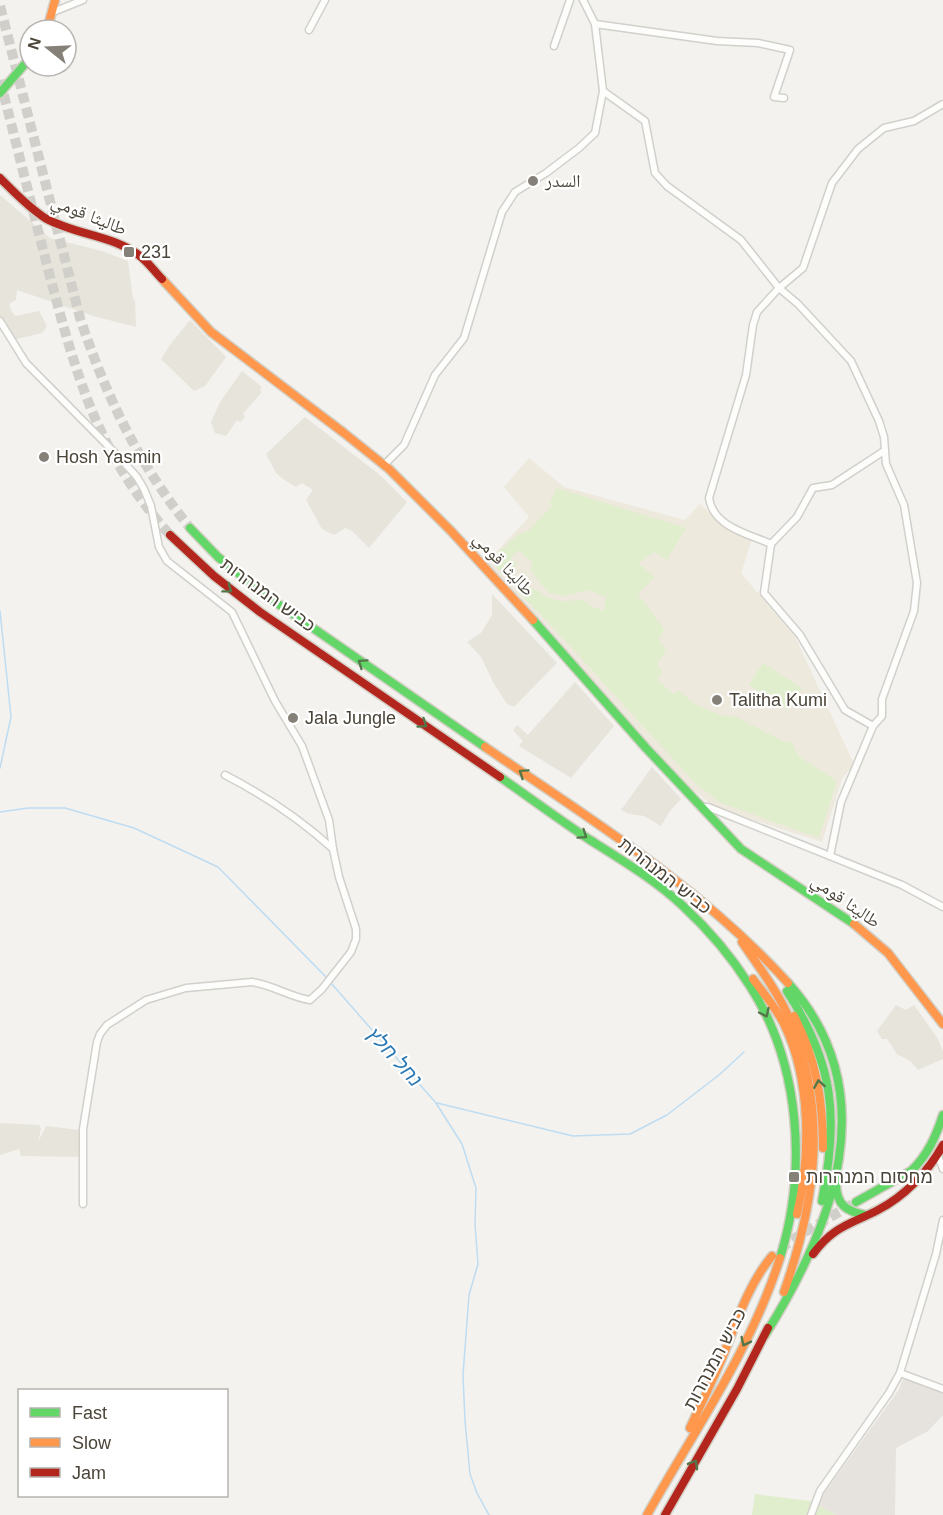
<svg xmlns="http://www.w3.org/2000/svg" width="943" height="1515" viewBox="0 0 943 1515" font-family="Arial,'Noto Naskh Arabic',Heebo,sans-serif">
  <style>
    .residential { fill: #e7e4db }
    .industrial { fill: #e6e2dd }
    .education { fill: #eee9dd }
    .green { fill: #e0eece }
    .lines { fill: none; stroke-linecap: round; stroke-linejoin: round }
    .stream { stroke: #bedcf2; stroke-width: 1.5 }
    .highway-tunnel { stroke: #d1cfca; stroke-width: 10; stroke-dasharray: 10 5; stroke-linecap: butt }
    .street-casing { stroke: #d1d0cb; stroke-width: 9 }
    .fast-casing { stroke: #d3cfc5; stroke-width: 11 }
    .slow-casing { stroke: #d3cfc5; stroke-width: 11 }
    .jam-casing { stroke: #d3cfc5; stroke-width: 11 }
    .street { stroke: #fdfdfc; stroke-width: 6 }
    .fast { stroke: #63d668; stroke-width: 8 }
    .slow { stroke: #ff974d; stroke-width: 8 }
    .jam { stroke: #b3261e; stroke-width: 8 }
    .oneway { stroke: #537749 }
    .poi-dot { fill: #868178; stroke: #fff; stroke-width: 2 }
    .labels { text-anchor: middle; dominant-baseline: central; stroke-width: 4.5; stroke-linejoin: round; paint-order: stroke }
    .poi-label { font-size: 18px; fill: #4b4438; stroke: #fff; text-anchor: start }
    .street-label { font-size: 18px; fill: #4b4438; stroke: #fff }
    .water-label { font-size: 20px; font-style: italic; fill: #2b78b3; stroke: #fff }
  </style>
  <rect width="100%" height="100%" fill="#f3f2ee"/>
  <!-- residential -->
  <g class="residential">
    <polygon points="0,195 50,238 102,251 128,261 133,299 135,300 136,327 93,316 17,290 16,300 9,304 12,312 15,316 39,311 47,326 42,333 9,341 0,325"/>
    <polygon points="190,320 226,357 205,386 194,391 161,359 170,345"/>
    <polygon points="242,371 262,387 260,390 262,392 243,414 245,417 240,422 237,420 226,436 215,433 211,422 220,402"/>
    <polygon points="305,417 380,475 407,502 369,548 352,531 345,528 334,535 322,529 306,500 313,490 302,483 296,487 283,479 276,473 266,454"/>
    <polygon points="492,594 557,663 514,707 507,704 493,682 481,657 467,642 481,633 492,615"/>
    <polygon points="575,682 614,726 571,778 519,746 523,741 513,730 517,725 528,735"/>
    <polygon points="652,767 681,799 670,811 661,826 644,816 629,814 621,810"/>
    <polygon points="896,1005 906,1010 914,1005 938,1039 943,1051 943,1059 918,1070 910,1061 897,1054 887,1039 882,1039 877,1031"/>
    <polygon points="0,1123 39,1125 41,1129 38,1142 46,1126 80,1130 79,1157 21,1156 19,1149 0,1155"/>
  </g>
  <!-- industrial -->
  <polygon class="industrial" points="904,1377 943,1391 943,1415 928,1431 896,1448 895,1515 837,1515 818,1505 825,1492 898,1391"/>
  <!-- education -->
  <polygon class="education" points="529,458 564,487 685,520 700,504 731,531 752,539 741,573 795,637 854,764 842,779 822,842 716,808 683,782 487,562 529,517 504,487"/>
  <!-- green -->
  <g class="green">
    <polygon points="557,488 686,528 667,560 654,552 638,563 655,577 638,594 664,629 659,640 666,650 657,664 662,672 657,679 673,694 679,691 698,706 724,716 737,717 782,741 792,742 798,756 837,781 819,838 721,803 696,784 548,622 519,593 526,586 539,591 548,598 563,601 584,600 591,606 604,611 606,597 589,590 565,596 549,593 531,571 532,563 519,550 511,558 517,564 504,576 490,560 518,534 528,531 552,506 550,503"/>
    <polygon points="763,663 802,688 788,710 749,685"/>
    <polygon points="755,1494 810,1501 837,1515 752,1515"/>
  </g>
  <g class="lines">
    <!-- stream -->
    <g class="stream">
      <polyline points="0,611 11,717 0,768"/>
      <polyline points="0,812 28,808 65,808 134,828 218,867 328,979"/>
      <polyline points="331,983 436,1103 462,1144 476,1188 475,1224 478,1264 469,1295 463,1375 465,1421 470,1474 477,1493 489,1515"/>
      <polyline points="437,1103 573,1136 630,1134 667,1115 719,1075 744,1052"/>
    </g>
    <!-- highway-tunnel -->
    <g class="highway-tunnel">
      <path d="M0,6L80,318C106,396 138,463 190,528"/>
      <path d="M0,80C16,142 31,204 47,265C75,371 95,451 170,535"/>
      <polyline points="780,1249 798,1236 856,1202"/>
    </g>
    <defs>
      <g id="street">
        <polyline points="53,12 83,0"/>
        <polyline points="595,24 717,41 758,43 790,50 774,97 784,98"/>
        <polyline points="309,30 325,0"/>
        <polyline points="554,46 570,0"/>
        <polyline points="603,91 645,121 655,173 667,186 741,240 779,288 798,304 851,361 879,421 884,437 886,464 904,505 917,583 914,611 882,699 882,716 873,726 841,802 830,856"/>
        <path d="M0,321L26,363L118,456L137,477L144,489L151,506L159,547L167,561L232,612L275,701L302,746L329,820L333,849L339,877L356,929V939L351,952L322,989L310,1000C290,997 273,985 252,982L186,988L146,1000L107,1025L100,1034L97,1042L83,1129V1204"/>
        <polyline points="384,465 404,445 435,375 464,338 502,212 515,192 546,173 579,148 595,133 603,91 595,24 583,0"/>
        <path d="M771,544C749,534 713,527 709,498L746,375L753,325L757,312L779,288L803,268L832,183L858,149L884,128L914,121L943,104"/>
        <polyline points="873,726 845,710 800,635 764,593 771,544 797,517 813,488 832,485 884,451"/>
        <path d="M225,775C264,795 300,819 333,849"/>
        <polyline points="700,807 708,807 902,885 943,907"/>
        <polyline points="938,1156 943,1169"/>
        <polyline points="900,1373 943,1389"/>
        <polyline points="811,1515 820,1491 889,1393 900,1373 936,1254 943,1220"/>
      </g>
      <g id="fast">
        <polyline points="0,93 30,58"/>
        <polyline points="190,528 218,557 271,599 485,747"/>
        <polyline points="533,620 646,748 741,849 854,924"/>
        <path d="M500,777C530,798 560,820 590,840C622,860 655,880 683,906C709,930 731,956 750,986C801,1065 807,1171 780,1258"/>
        <path d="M787,991C834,1064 839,1117 822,1201"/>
        <path d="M836,1185C837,1205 846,1211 865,1215"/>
        <path d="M856,1202L911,1171C928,1155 936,1136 943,1115"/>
        <path d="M765,1335C833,1227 886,1092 788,983"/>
      </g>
      <g id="slow">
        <polyline points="47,30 55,0"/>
        <polyline points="162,279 211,332 344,433 389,469 451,531 533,620"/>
        <path d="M485,747C590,819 701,887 788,983"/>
        <polyline points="854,924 888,953 943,1024"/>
        <path d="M742,942C759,967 778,992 790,1020C828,1111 816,1201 784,1292"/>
        <path d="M753,979C764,994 776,1008 784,1024C811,1079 811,1156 797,1214"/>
        <path d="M794,1016C816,1058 823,1101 823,1148"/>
        <path d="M690,1428C701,1404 713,1380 723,1356C737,1321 748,1285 772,1256"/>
        <path d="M647,1515C694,1431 751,1350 780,1258"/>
      </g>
      <g id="jam">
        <path d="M0,178C14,192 28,207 45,218C75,235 113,235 140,256C148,262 155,272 162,279"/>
        <polyline points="170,535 214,576 260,612 500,777"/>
        <path d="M813,1254C834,1226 849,1225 878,1210C905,1196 928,1172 943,1145"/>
        <polyline points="665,1515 737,1389 768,1328"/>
      </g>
    </defs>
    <!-- street casing -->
    <use href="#street" class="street-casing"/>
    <!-- fast casing -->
    <use href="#fast" class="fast-casing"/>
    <!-- slow casing -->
    <use href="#slow" class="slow-casing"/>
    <!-- jam casing -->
    <use href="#jam" class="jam-casing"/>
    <!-- street -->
    <use href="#street" class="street"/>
    <!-- fast -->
    <use href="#fast" class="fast"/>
    <!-- slow -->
    <use href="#slow" class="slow"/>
    <!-- jam -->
    <use href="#jam" class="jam"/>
  </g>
  <!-- one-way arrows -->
  <defs><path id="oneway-chevron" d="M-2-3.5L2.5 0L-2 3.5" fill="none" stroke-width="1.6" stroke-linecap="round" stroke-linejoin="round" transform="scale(1.5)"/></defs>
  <g class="oneway">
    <use href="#oneway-chevron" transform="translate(228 589) rotate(37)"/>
    <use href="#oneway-chevron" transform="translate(362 663) rotate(-145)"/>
    <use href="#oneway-chevron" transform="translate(423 724) rotate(35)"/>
    <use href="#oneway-chevron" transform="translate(523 773) rotate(-146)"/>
    <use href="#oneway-chevron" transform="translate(583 835) rotate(35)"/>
    <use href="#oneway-chevron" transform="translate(765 1013) rotate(65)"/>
    <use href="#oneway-chevron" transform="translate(819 1084) rotate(-99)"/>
    <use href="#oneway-chevron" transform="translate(745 1342) rotate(116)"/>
    <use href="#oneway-chevron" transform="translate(694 1464) rotate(-60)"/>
  </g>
  <!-- markers -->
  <g class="poi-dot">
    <circle cx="533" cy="181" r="6"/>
    <rect x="123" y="246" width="12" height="12" rx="3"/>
    <circle cx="44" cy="457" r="6"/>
    <circle cx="717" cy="700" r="6"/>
    <circle cx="293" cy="718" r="6"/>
    <rect x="788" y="1171" width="12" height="12" rx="3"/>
  </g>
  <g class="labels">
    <!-- poi labels -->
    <g class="poi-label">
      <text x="545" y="181">السدر</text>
      <text x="141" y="252">231</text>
      <text x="56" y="457">Hosh Yasmin</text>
      <text x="729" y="700">Talitha Kumi</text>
      <text x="305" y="718">Jala Jungle</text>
      <text x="806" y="1177">מחסום המנהרות</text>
    </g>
    <!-- street labels -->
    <g class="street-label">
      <text transform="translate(89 215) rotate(22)">طاليثا قومي</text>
      <text transform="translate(504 564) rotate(47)">طاليثا قومي</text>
      <text transform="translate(268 595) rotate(36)">כביש המנהרות</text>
      <text transform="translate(665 876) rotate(38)">כביש המנהרות</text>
      <text transform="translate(846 901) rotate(35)">طاليثا قومي</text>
      <text transform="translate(715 1359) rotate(-62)">כביש המנהרות</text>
    </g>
    <!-- water labels -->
    <g class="water-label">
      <text transform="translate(395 1057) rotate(48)">נחל חלץ</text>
    </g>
  </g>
  <!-- legend -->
  <rect x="18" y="1389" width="210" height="108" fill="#ffffff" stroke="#b7b4af" stroke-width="1.5"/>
  <rect x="30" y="1408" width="30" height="9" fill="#63d668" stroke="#b7b4af" stroke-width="1.5"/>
  <text x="72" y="1419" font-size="18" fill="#4b4438">Fast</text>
  <rect x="30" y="1438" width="30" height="9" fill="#ff974d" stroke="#b7b4af" stroke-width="1.5"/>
  <text x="72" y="1449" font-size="18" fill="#4b4438">Slow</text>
  <rect x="30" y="1468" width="30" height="9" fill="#b3261e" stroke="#b7b4af" stroke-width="1.5"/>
  <text x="72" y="1479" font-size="18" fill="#4b4438">Jam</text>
  <!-- north arrow -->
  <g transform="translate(48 48) rotate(288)"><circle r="28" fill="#ffffff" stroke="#b7b4af" stroke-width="1.5"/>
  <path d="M0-4.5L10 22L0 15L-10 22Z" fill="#868178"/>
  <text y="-9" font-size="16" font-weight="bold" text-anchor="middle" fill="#4b4438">N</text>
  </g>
</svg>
